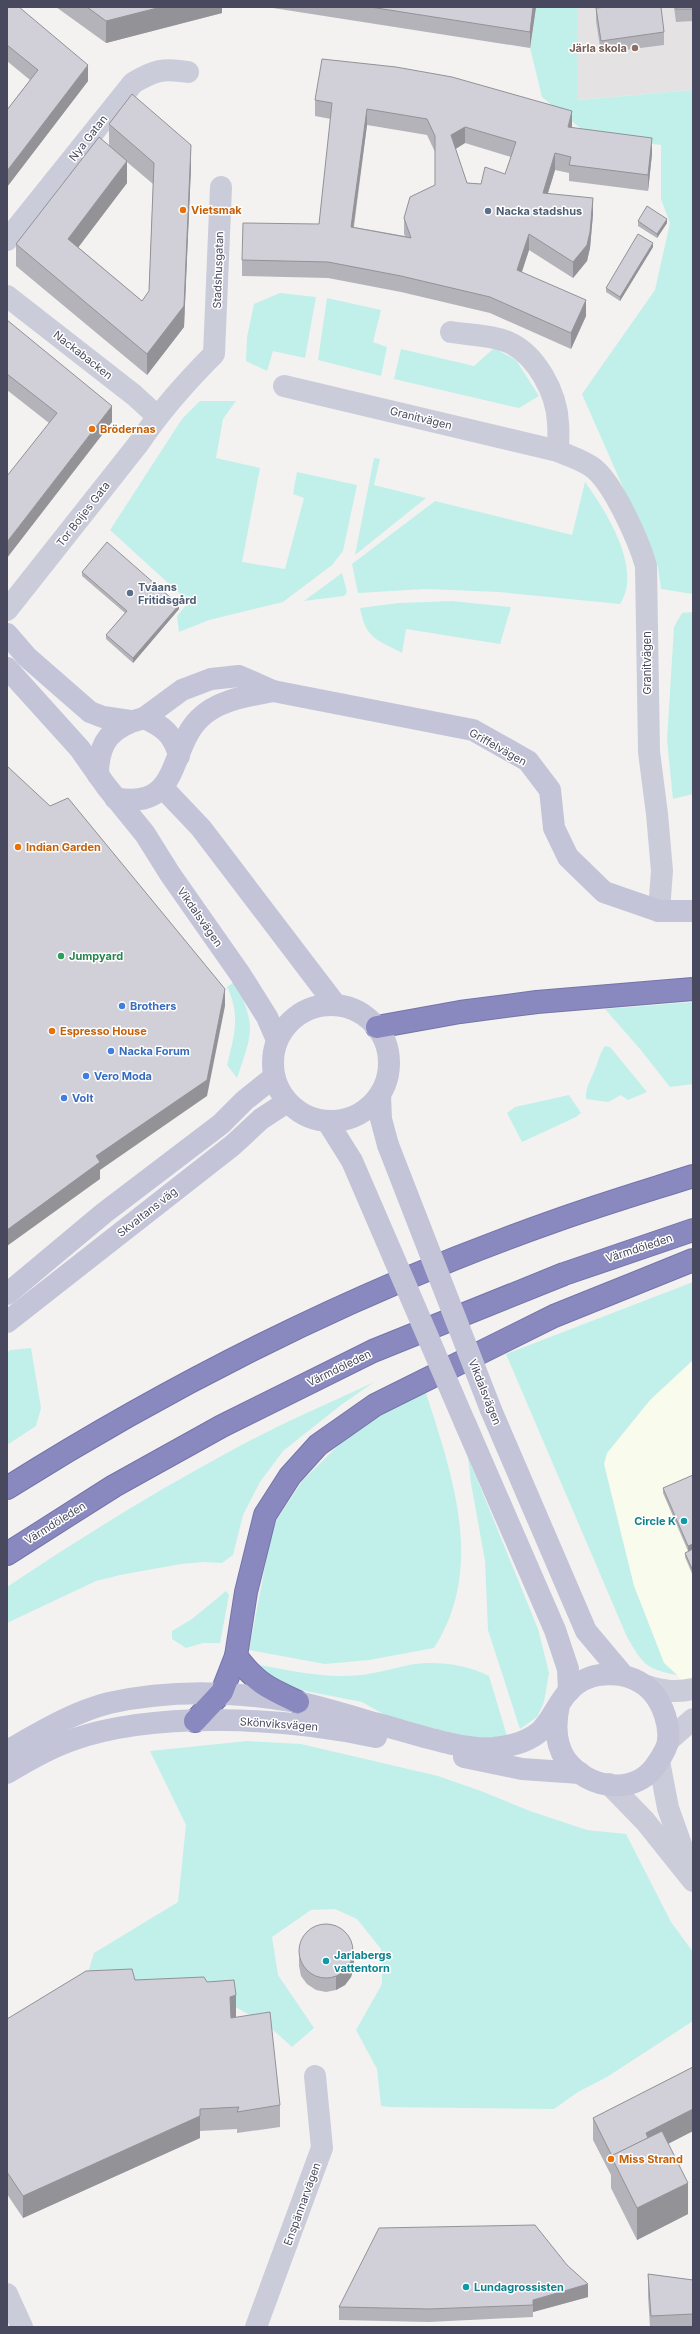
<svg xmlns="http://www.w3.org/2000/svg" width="700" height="2334" viewBox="0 0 700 2334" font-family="Inter,sans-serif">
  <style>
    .commercial { fill: #f9fcec }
    .education { fill: #e4e2e3 }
    .green { fill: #c0f0e9 }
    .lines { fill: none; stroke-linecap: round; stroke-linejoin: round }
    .highway-casing { stroke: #7474ab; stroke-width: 24 }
    .street { stroke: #cbccda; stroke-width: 22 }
    .secondary { stroke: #c4c4d9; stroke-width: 22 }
    .highway { stroke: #8989bf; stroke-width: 22 }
    .secondary-bridge { stroke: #c4c4d9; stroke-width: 22 }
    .wall { fill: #b4b3ba; fill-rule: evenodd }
    .shaded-wall { fill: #929297 }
    .building { fill: #d1d0d8; stroke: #929297; fill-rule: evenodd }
    .education-dot { fill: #8d6e63; stroke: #fff; stroke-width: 1.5 }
    .food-dot { fill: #e8710a; stroke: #fff; stroke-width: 1.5 }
    .service-dot { fill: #5c6f8a; stroke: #fff; stroke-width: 1.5 }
    .leisure-dot { fill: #2e9e5b; stroke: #fff; stroke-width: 1.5 }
    .shop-dot { fill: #3f7fe0; stroke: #fff; stroke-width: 1.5 }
    .culture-dot { fill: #0f9aa8; stroke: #fff; stroke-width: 1.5 }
    .labels { text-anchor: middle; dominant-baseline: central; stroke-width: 3; stroke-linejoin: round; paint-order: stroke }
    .education-label { font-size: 11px; font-weight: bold; fill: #785e54; stroke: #fff; text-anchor: end }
    .street-label { font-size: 11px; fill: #48495e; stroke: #fff }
    .food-label { font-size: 11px; font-weight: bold; fill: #c56008; stroke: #fff; text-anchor: start }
    .service-label { font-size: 11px; font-weight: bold; fill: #4e5e75; stroke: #fff; text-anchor: start }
    .leisure-label { font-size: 11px; font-weight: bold; fill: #27864d; stroke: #fff; text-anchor: start }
    .shop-label { font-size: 11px; font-weight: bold; fill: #366cbe; stroke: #fff; text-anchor: start }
    .culture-label { font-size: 11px; font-weight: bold; fill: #0d838f; stroke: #fff; text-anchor: start }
  </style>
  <rect width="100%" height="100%" fill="#f3f2f1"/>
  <!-- commercial -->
  <polygon class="commercial" points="693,1360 693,1697 677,1675 664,1663 634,1586 604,1464 607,1453 650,1400"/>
  <!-- education -->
  <polygon class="education" points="578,7 693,7 693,90 577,100"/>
  <!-- green -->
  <g class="green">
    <polygon points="536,7 578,7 578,100 693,90 693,594 661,589 658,567 582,394 655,290 670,223 661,199 661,145 590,136 542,97 530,48"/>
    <polygon points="280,293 316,297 305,358 273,351 267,371 246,361 247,337 254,304"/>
    <polygon points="327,298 381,310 373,342 387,347 381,376 318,360"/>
    <polygon points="494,348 516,360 539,396 519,408 394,379 401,349 474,366"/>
    <polygon points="200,401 236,401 223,419 216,458 260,468 242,562 285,569 304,498 293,494 297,472 357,485 343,551 332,565 283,602 209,620 179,632 177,616 189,602 110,530 182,419"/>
    <polygon points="374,458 380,459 374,485 426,498 355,555"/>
    <path d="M585,482C606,511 643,569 620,604L499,592L425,589L358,593L352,564L435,501L572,535Z"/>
    <polygon points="342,573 347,592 344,596 304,601"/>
    <path d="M452,601L511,607L500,644L406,629L402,653C376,639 366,639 360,608L399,603Z"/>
    <polygon points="693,612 693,794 673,799 667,740 674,627 682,613"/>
    <path d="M235,981C256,1026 253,1032 237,1078L227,1065C234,1037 241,1015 227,987Z"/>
    <polygon points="693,1002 693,1084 670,1087 640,1049 605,1009"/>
    <path d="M605,1046L610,1047L647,1092L628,1100L621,1095L608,1102L586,1099C585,1087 591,1081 595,1069C599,1061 599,1054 605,1046Z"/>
    <polygon points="569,1095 581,1113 576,1117 522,1142 507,1113 515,1107"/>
    <path d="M693,1282V1360L650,1400L607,1453L604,1464L634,1586L664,1663L677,1675C645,1669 643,1664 627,1637L506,1354Z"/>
    <polygon points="31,1348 41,1408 36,1426 7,1445 7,1353 10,1350"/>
    <path d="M374,1382L341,1405L283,1451L260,1482L243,1515L233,1555L222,1563L204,1562L181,1564L120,1575L96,1581L7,1623V1587C89,1532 174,1480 261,1435C298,1416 336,1400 374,1382Z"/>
    <path d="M425,1390C452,1474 486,1567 434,1648L369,1660L325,1664L249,1650L273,1525L303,1480L348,1436L388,1410Z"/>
    <polygon points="468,1457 538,1629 549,1673 544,1702 537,1717 520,1729 488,1630 485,1561 471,1483"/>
    <polygon points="226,1591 229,1595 220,1643 203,1643 186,1648 172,1639 172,1631 192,1619"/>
    <path d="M250,1663C287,1670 323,1679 361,1675C379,1673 397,1667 415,1664C438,1661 468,1665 489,1676L507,1736L485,1740L459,1735L385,1715L362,1702L285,1687Z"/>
    <polygon points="247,1741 301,1744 438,1776 481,1791 530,1811 587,1830 626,1834 671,1922 693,1952 693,2021 607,2077 578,2092 554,2109 388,2107 381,2106 377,2069 356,2030 382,1984 381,1949 357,1919 335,1909 311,1910 272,1937 278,1975 314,2028 292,2047 271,2028 204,1988 83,1989 94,1953 178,1902 186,1825 150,1751"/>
  </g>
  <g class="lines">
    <defs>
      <g id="highway">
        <polyline points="377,1027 460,1012 537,1002 693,989"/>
        <path d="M7,1488C177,1381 362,1289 552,1222C599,1205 646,1191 693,1176"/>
        <polyline points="7,1554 114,1486 222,1426 373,1351 564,1274 693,1230"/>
        <path d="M298,1702C268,1688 256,1683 236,1656L246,1592L265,1515L290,1476L318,1445L375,1405L554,1316L693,1260"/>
        <polyline points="195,1721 222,1692 236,1656"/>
      </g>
    </defs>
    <!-- highway casing -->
    <use href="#highway" class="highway-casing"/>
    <!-- street -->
    <g class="street">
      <path d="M7,240L133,83C155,70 163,68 188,72"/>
      <polyline points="7,296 134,395 157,416"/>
      <path d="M451,332C469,335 492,335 508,342C536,354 557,393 558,423C559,432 558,442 558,451"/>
      <path d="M284,386L558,451C569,456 582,460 592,467C613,482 639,541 646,566L649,752L657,814L662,871L659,911"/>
      <path d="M7,610L139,443C161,410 186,382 214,354L221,187"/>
      <path d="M647,1686C663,1691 676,1693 693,1689"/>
      <polyline points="668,1741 693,1719"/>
      <polyline points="659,1761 668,1808 689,1867"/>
      <polyline points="609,1784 645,1821 693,1881"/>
      <polyline points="7,2294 22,2327"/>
      <polyline points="256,2327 322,2148 315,2076"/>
    </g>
    <!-- secondary -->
    <g class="secondary">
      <polyline points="7,634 27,657 90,712 103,717 130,721"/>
      <polyline points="7,668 80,749 106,786 145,834 170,874 240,974 267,1017 277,1040"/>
      <polyline points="144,718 182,690 211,679 239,676 273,691 473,730 528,761 550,790 554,828 568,857 604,892 659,911 693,911"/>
      <path d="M98,775C98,741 112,726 144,718C163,726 174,735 179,756"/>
      <polyline points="163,788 201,828 335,1004"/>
      <path d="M115,798C181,811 168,750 199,719C217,700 248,696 273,691"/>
      <circle cx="331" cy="1063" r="58"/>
      <polyline points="380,1095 381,1119 388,1145"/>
      <polyline points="327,1121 352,1161"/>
      <polyline points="7,1294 104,1213 221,1124 245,1100 274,1077"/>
      <polyline points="7,1322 233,1145 261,1119 287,1102"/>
      <polyline points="491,1410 586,1631 623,1675"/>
      <polyline points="465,1423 555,1630 568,1669 569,1691"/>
      <path d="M7,1751C39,1733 73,1712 109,1703C171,1689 234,1691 297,1702C323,1707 349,1716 374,1723C407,1731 461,1751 494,1748C510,1746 525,1743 538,1733C551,1723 557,1703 569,1691C590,1668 632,1669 653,1693C663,1705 670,1725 668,1741C667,1748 662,1756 658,1762C637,1797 589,1790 566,1760C555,1744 555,1723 559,1705"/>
      <polyline points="464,1757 522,1769 580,1773"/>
      <path d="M7,1773C28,1760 49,1748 72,1740C158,1710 288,1718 376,1737"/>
    </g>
    <!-- highway -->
    <use href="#highway" class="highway"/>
    <!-- secondary-bridge -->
    <g class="secondary-bridge">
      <polyline points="388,1145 491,1410"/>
      <polyline points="352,1161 465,1423"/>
    </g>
  </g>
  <!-- wall -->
  <g class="wall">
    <polygon points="7,7 88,81 7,187 7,110 30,80 7,61"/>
    <polygon points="56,7 222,7 222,13 106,43"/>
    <polygon points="273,7 536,7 530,48 273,8"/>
    <polygon points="674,7 693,7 692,8 693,21 676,22"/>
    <polygon points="596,8 661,8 664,32 664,45 601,53 596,21"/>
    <path d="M315,100L572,128L652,154L648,191L569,181V173L555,170L548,193L593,214L590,248L587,261L573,278L529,250L522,272L586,316L571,349L490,313L401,292L328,278L242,276V260L319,224L331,119L315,116ZM367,125L427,135L435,152V185L404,218V234L405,236L354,227ZM465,143L511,157L505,174L481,184L467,183L455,149Z"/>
    <path d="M109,124L191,167L184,327L147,375L16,266V244L109,145ZM127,162L153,184L149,291L142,301L78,247L127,183Z"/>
    <polygon points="638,221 667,223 657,238 638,226"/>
    <polygon points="653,247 620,301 606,292 606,288"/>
    <polygon points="7,320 112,422 49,423 7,390"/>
    <polygon points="82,572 179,609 133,663 106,639 106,635 125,613 82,576"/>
    <polygon points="663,1488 693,1549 688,1551 663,1493"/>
    <polygon points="693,1549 693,1576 685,1557 685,1553"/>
    <polygon points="299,1953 354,1967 351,1977 345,1985 336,1990 326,1992 316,1990 307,1984 301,1976 299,1966"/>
    <polygon points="135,1980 207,1982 236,2017 280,2105 280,2127 237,2133 237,2129 200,2131 200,2138 23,2218 7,2194 7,2019"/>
    <polygon points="693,2067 693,2131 668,2144 688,2214 637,2240 611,2188 611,2175 593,2140 593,2118"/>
    <polygon points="648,2274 693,2280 693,2327 650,2327 648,2296"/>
    <polygon points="588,2297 533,2312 533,2317 429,2322 339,2320 339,2307"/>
  </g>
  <!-- shaded-wall -->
  <g class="shaded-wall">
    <polygon points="161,7 222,7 222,13 106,43 106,21"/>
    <polygon points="533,7 536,7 530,48 530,32"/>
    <polygon points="88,65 88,81 7,187 7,171"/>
    <polygon points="367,109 367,125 351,243 351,227"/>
    <polygon points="572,111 572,127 568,143 568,127"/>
    <polygon points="465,127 465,143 451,152 451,135"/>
    <polygon points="652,138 652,154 648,191 648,175"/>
    <polygon points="191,145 191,167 184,327 147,375 147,354"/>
    <polygon points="555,153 555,170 543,209 543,193"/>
    <polygon points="127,161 127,183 68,261 68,239"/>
    <polygon points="593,198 593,214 590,248 587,261 573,278 573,262"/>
    <polygon points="667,219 667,223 657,238 657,234"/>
    <polygon points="529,234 529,250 517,286 517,270"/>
    <polygon points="653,243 653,247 620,301 620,297"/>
    <polygon points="586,300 586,316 571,349 571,333"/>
    <polygon points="112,406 112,422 7,558 7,542"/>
    <polygon points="179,605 179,609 133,663 133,658"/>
    <polygon points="225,989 225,1006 207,1096 100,1170 100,1179 7,1246 7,1230 96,1156"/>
    <polygon points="693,1544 693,1549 688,1551 688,1546"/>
    <polygon points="354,1954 354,1967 351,1977 345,1985 336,1990 336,1977"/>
    <polygon points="236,1995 236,2017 230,2019 230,1997"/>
    <polygon points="200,2109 200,2138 23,2218 23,2196"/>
    <polygon points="693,2109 693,2131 652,2152 646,2133"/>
    <polygon points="688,2183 688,2214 637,2240 637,2208"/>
    <polygon points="588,2284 588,2297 533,2312 533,2300"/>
  </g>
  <!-- building -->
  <g class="building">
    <polygon points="7,7 19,7 88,65 7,171 7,110 38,70 7,45"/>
    <polygon points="87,7 161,7 106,21"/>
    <polygon points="370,7 533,7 530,32"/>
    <polygon points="608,7 661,7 664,32 601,41 596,8"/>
    <polygon points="676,7 692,7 693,9 676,9"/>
    <path d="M322,59L396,67L452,77L572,111L568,127L652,138L648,175L569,165L571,157L555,153L543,193L593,198L590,232L587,245L573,262L529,234L517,270L586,300L571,333L490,297L401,276L328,262L242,260L243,223L319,224L332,103L315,100ZM367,109L427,119L435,136V185L410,197L404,218L411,238L351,227ZM465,127L516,142L505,174L485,167L481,184L467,183L451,135Z"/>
    <polygon points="132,94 191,145 184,306 147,354 16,244 99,137 127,161 68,239 142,301 149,291 154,163 109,124"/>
    <polygon points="647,206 667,219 657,234 638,221"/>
    <polygon points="638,234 653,243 620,297 606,288"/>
    <polygon points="7,320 112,406 7,542 7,476 57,413 7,374"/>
    <polygon points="107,542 179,605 133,658 106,635 127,611 82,572"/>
    <polygon points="7,766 50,806 68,798 225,989 207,1080 96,1156 100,1162 7,1230"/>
    <polygon points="693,1475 693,1544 688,1546 663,1488"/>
    <polygon points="693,1549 693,1571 685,1553"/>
    <circle cx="326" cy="1951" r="27"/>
    <polygon points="132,1969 135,1980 204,1977 207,1982 234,1980 236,1995 230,1997 231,2018 270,2012 280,2105 237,2112 239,2107 200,2109 200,2116 23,2196 7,2172 7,2019 86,1971"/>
    <polygon points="693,2067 693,2109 646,2133 648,2138 612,2156 593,2118"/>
    <polygon points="662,2131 688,2183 637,2208 611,2156"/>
    <polygon points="535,2225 567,2265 588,2284 533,2300 533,2305 429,2309 339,2307 379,2228"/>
    <polygon points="648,2274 693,2280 693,2314 651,2316"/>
  </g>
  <!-- markers -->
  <circle class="education-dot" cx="635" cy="48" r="4"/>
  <g class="food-dot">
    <circle cx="183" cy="210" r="4"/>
    <circle cx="92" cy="429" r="4"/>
    <circle cx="18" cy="847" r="4"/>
    <circle cx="52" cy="1031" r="4"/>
    <circle cx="611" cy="2159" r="4"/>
  </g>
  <g class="service-dot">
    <circle cx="488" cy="211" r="4"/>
    <circle cx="130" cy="593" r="4"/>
  </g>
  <circle class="leisure-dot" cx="61" cy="956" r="4"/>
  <g class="shop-dot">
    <circle cx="122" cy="1006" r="4"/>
    <circle cx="111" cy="1051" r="4"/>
    <circle cx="86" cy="1076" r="4"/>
    <circle cx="64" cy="1098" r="4"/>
  </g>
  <g class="culture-dot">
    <circle cx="684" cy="1521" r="4"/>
    <circle cx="326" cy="1961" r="4"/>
    <circle cx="466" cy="2287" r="4"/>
  </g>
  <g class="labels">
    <!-- education labels -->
    <g class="education-label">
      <text x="627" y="48">Järla skola</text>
    </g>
    <!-- street labels -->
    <g class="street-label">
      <text transform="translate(88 138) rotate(-52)">Nya Gatan</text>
      <text transform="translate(218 270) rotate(-88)">Stadshusgatan</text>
      <text transform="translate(83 355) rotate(38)">Nackabacken</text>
      <text transform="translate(421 418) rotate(14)">Granitvägen</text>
      <text transform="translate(83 514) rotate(-52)">Tor Boijes Gata</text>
      <text transform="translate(647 663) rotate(-90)">Granitvägen</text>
      <text transform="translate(498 747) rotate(29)">Griffelvägen</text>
      <text transform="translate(200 917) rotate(55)">Vikdalsvägen</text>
      <text transform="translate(147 1212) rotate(-38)">Skvaltans väg</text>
      <text transform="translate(639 1248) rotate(-18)">Värmdöleden</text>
      <text transform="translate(339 1368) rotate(-26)">Värmdöleden</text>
      <text transform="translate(485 1392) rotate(68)">Vikdalsvägen</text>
      <text transform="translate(55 1523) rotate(-32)">Värmdöleden</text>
      <text transform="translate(279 1724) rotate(4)">Skönviksvägen</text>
      <text transform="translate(302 2204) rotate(-70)">Enspännarvägen</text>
    </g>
    <!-- food labels -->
    <g class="food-label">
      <text x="191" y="210">Vietsmak</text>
      <text x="100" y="429">Brödernas</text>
      <text x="26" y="847">Indian Garden</text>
      <text x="60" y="1031">Espresso House</text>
      <text x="619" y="2159">Miss Strand</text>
    </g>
    <!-- service labels -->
    <g class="service-label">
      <text x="496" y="211">Nacka stadshus</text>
      <text x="138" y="587">Tvåans<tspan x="138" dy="13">Fritidsgård</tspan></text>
    </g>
    <!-- leisure labels -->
    <g class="leisure-label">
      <text x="69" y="956">Jumpyard</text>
    </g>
    <!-- shop labels -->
    <g class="shop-label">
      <text x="130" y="1006">Brothers</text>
      <text x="119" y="1051">Nacka Forum</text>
      <text x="94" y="1076">Vero Moda</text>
      <text x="72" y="1098">Volt</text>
    </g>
    <!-- culture labels -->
    <g class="culture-label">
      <text x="676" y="1521" text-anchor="end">Circle K</text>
      <text x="334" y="1955">Jarlabergs<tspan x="334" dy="13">vattentorn</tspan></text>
      <text x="474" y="2287">Lundagrossisten</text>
    </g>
  </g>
  <!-- border -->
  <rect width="700" height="2334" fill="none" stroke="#48495e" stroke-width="16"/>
</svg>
